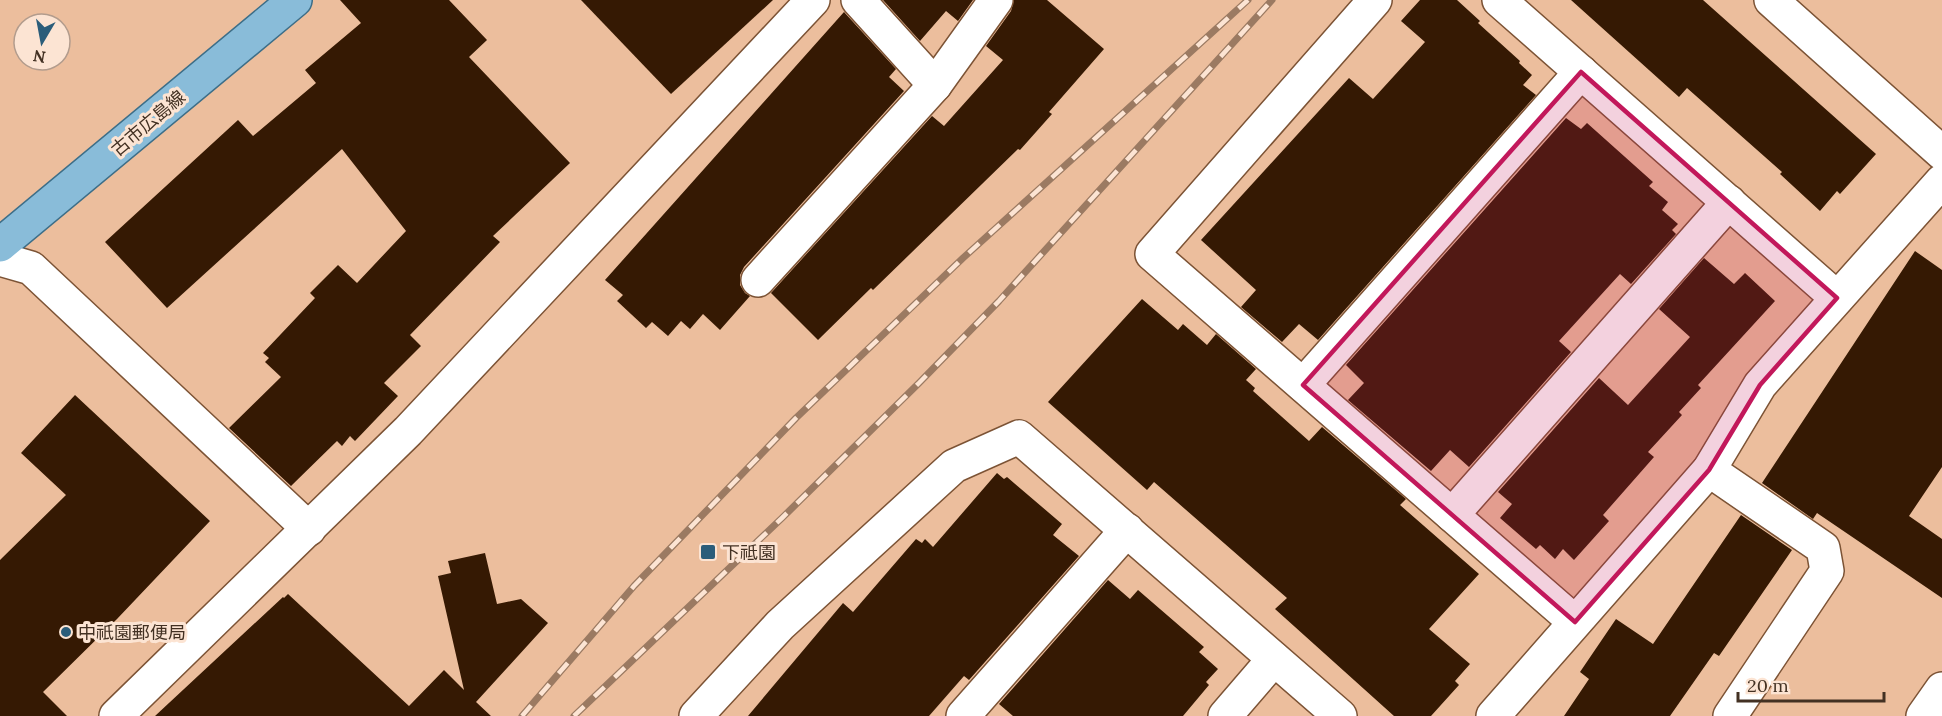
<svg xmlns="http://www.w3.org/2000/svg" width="1942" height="716" viewBox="0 0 1942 716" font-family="Lora,'Noto Sans JP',serif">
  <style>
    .building { fill: #351903 }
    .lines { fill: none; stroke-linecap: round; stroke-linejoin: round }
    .minor-casing { stroke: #7c5335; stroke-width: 36 }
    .major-casing { stroke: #3d6e88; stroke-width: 36 }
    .minor { stroke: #fff; stroke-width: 33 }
    .major { stroke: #89bcd9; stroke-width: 33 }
    .rail-casing { stroke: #9b7a62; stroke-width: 7 }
    .rail { stroke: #fce4d3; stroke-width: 4.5; stroke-dasharray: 14; stroke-linecap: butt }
    .marked { fill: #c2185b; fill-opacity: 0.2; stroke: #c2185b; stroke-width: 4.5; stroke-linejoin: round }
    .poi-dot { fill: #2b5d7a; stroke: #fce4d3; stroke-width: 2 }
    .labels { text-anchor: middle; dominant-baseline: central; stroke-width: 6; stroke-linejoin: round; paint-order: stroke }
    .street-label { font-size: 18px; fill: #433123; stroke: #fce4d3 }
    .poi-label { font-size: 18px; fill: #433123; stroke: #fce4d3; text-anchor: start }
  </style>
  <rect width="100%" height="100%" fill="#ecbe9d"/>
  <!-- building -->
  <g class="building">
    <polygon points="340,0 449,0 487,40 469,57 570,163 493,236 500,242 410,335 421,346 384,383 398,396 355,441 350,436 342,446 337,441 291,486 229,428 281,377 265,362 269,358 263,353 315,298 310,293 338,265 357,283 406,231 342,149 167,308 105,242 238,120 253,136 316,83 305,70 361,23"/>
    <polygon points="581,0 773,0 671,94"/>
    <polygon points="883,0 973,0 958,21 946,11 920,41"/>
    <polygon points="1014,0 1047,0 1104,49 1049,112 1052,114 1020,150 1018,149 873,290 871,288 818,340 771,293 932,116 944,126 1003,60 986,46 1011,11"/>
    <polygon points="1420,0 1457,0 1480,21 1478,23 1520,61 1519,63 1532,75 1523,85 1536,95 1318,340 1299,324 1282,342 1241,307 1256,290 1201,240 1349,78 1373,99 1425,42 1401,21"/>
    <polygon points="1571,0 1703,0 1876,154 1840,194 1837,191 1820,211 1780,174 1782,172 1687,88 1679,97"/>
    <polygon points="844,12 896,69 889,77 904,91 744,267 740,275 740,285 745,293 750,296 720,330 703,314 690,329 681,321 668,336 652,322 646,328 617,301 623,295 605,280"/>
    <polygon points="1566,118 1581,129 1587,123 1653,182 1649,186 1668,202 1662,210 1678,224 1672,230 1676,234 1631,284 1620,274 1559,341 1571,352 1469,467 1450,450 1431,471 1348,400 1364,383 1346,365"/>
    <polygon points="1915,251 1942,270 1942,467 1909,516 1942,539 1942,598 1817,513 1813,519 1762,483"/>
    <polygon points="1704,258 1734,284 1745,273 1775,301 1698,385 1701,388 1679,412 1682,415 1648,452 1654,457 1603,515 1609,521 1574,560 1563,549 1555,559 1540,545 1536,549 1500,518 1512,504 1498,492 1599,378 1628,405 1690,337 1659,309"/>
    <polygon points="1142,299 1178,330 1183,324 1207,345 1216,334 1256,369 1246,380 1255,388 1253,391 1309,441 1322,427 1406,499 1400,505 1479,574 1429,629 1470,664 1455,681 1459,685 1431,716 1394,716 1275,609 1287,598 1154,482 1147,490 1048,402"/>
    <polygon points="75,395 210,521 117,619 43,692 67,716 0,716 0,560 66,495 21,453"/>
    <polygon points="997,473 1004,479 1007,477 1062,524 1053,535 1079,556 969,680 964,676 929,716 748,716 843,603 853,612 916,539 922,543 925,539 933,547"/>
    <polygon points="1741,515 1792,550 1719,656 1714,653 1670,716 1564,716 1589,679 1580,672 1616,619 1653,644"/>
    <polygon points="485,553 497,604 521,599 548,623 476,702 491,716 155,716 283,597 284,598 288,594 409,706 444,670 464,690 438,576 451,573 448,561"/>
    <polygon points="1108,580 1130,599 1138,590 1204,647 1199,652 1218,669 1206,682 1209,685 1183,716 1013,716 999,704"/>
  </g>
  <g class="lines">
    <defs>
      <g id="minor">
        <polyline points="858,0 935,85"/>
        <polyline points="1375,0 1152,254 1575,622"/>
        <polyline points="1499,0 1837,298"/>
        <polyline points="1771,0 1942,153"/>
        <polyline points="0,259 31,268 309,529"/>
        <polyline points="758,280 935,85 996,0"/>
        <polyline points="1303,385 1581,72"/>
        <polyline points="1709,470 1823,548 1827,571 1730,716"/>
        <polyline points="1452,515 1729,202"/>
        <polyline points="116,716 408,431 813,0"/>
        <polyline points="696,716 780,625 954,466 1019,437 1340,716"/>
        <polyline points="963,716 1127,530"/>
        <polyline points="1225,716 1274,659"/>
        <polyline points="1493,716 1709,470 1760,385 1942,181"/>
        <polyline points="1923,716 1942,689"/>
      </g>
      <polyline id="major" points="0,245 295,0"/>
    </defs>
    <!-- minor casing -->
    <use href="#minor" class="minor-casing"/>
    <!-- major casing -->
    <use href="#major" class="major-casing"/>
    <!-- minor -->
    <use href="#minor" class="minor"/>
    <!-- major -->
    <use href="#major" class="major"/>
    <defs>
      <g id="rail">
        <polyline points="522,716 634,586 796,418 963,258 1248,0"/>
        <polyline points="574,716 782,518 919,383 999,301 1272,0"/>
      </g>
    </defs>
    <!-- rail casing -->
    <use href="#rail" class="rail-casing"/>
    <!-- rail -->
    <use href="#rail" class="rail"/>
  </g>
  <!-- marked area -->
  <path class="marked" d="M1581,72L1837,298L1760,385L1709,470L1575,622L1303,385Z"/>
  <!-- markers -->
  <g class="poi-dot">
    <rect x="700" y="544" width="16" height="16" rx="3"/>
    <circle cx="66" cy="632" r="6"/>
  </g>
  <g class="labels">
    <!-- street labels -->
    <g class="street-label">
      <text transform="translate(148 123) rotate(-40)">古市広島線</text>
    </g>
    <!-- poi labels -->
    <g class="poi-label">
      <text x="722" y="552">下祗園</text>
      <text x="78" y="632">中祇園郵便局</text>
    </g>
  </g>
  <!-- north arrow -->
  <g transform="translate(42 42) rotate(190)"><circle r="28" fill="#fce4d3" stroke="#b29c8d" stroke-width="1.5"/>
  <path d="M0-4.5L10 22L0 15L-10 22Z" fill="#2b5d7a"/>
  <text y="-9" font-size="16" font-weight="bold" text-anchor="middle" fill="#433123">N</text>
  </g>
  <!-- scale -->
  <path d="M1738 692v9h146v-9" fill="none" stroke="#433123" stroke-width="3"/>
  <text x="1747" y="692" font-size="18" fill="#433123" stroke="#fce4d3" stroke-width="4.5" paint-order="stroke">20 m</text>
</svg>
